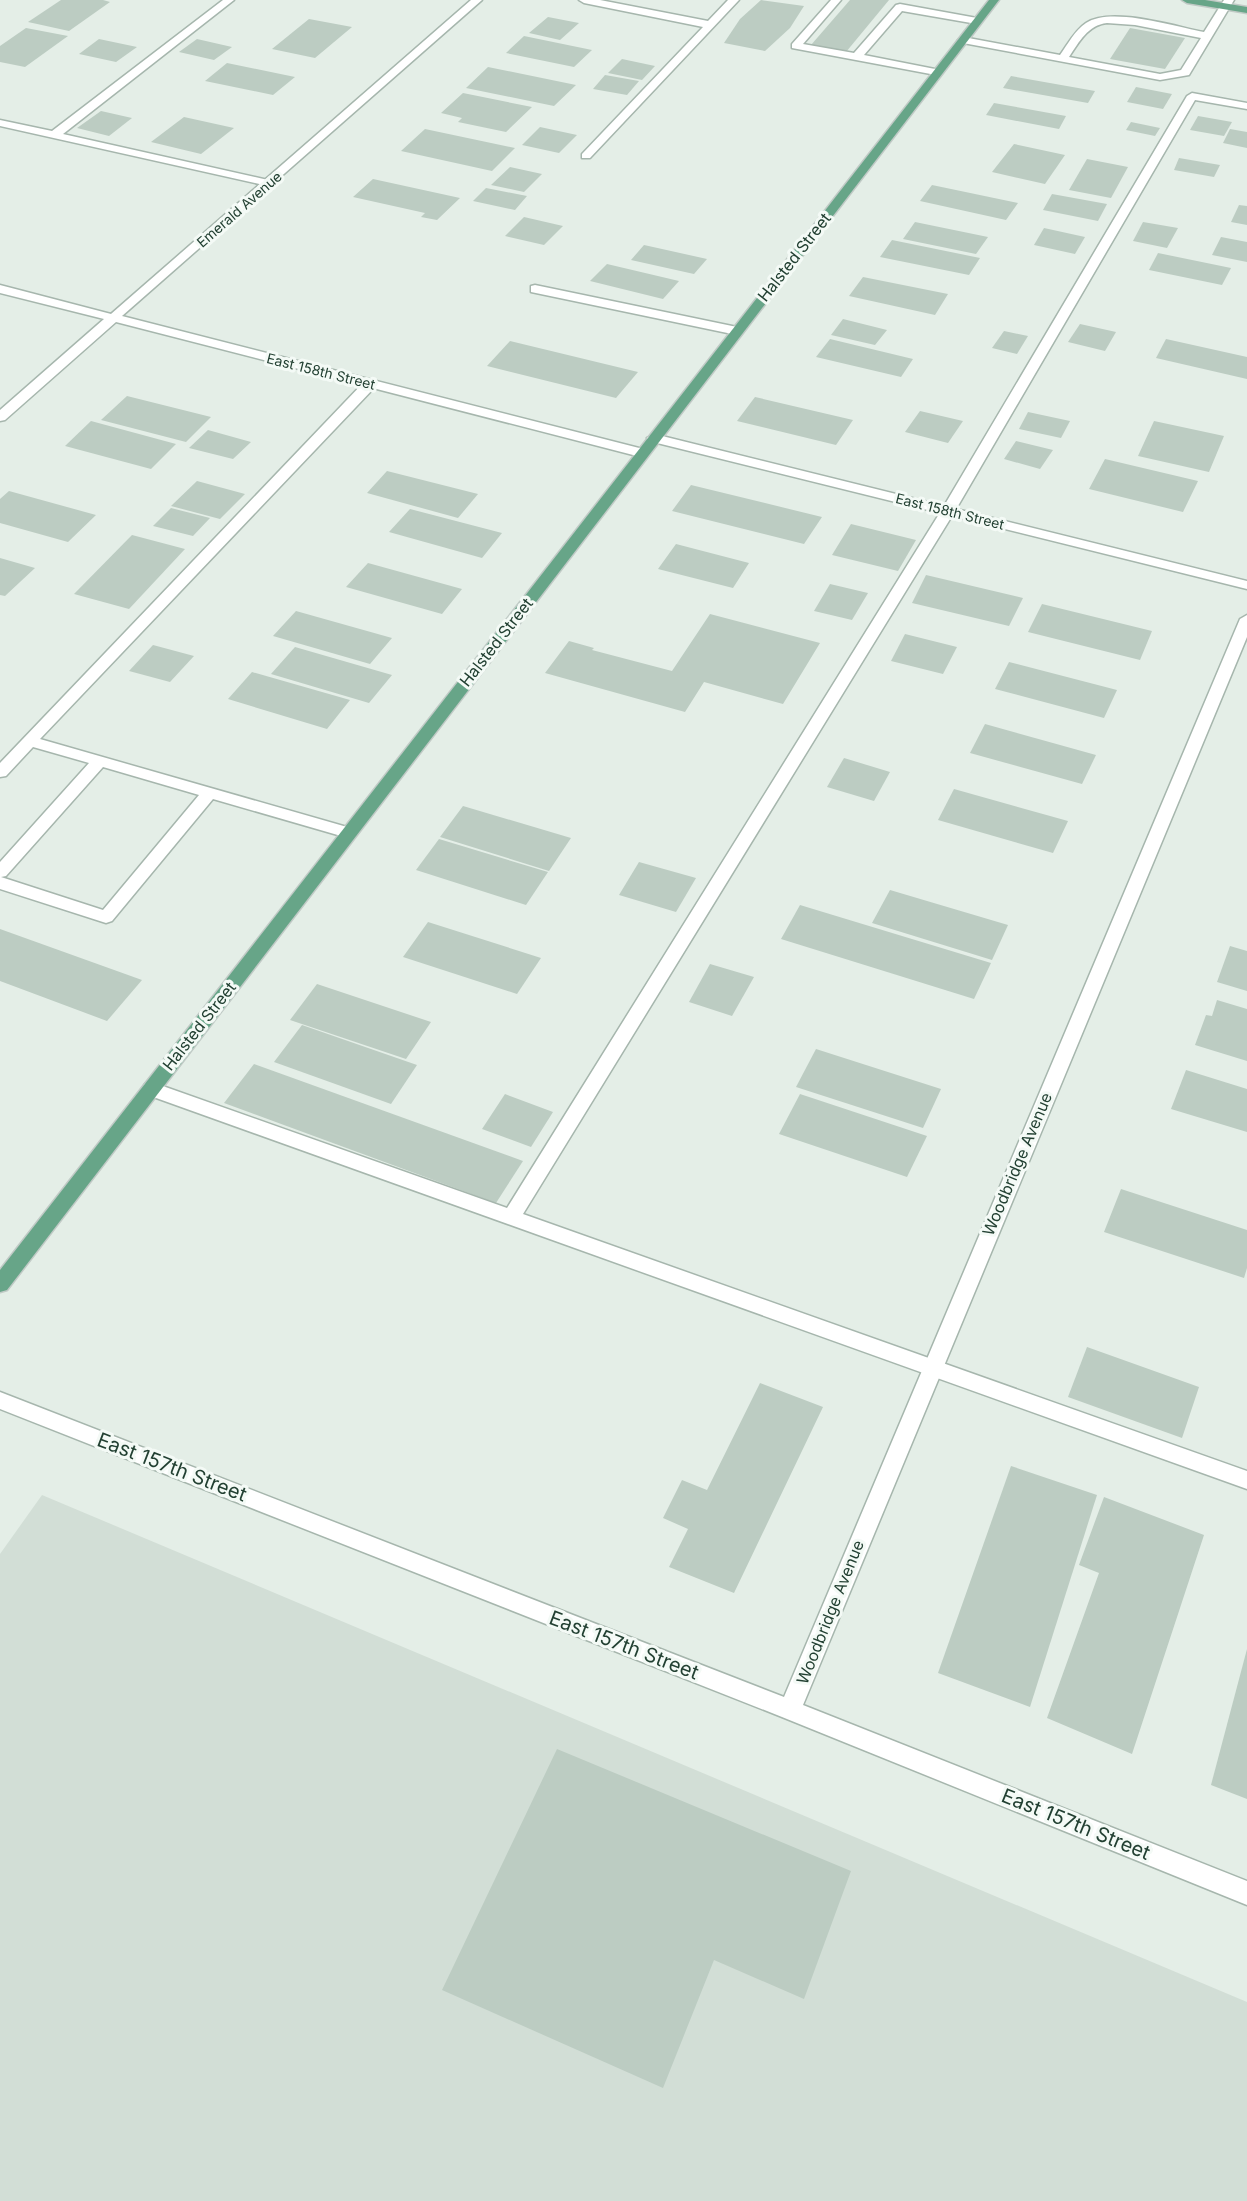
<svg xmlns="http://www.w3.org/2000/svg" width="1247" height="2201" viewBox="0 0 1247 2201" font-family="Inter,sans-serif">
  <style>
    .built { fill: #d2ded6 }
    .building { fill: #bcccc2 }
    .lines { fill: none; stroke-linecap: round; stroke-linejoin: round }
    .lane-casing { stroke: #a6b6ad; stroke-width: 3 }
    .street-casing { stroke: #a6b6ad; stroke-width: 3 }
    .primary-casing { stroke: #c1cac6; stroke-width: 3 }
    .lane { fill: #fff; fill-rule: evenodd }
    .street { fill: #fff; fill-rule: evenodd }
    .primary { fill: #67a588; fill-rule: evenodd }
    .labels { text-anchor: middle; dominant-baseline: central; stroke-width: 6; stroke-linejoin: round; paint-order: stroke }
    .far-street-label { font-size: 14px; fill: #224032; stroke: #f4faf6 }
    .street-label { font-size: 16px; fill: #224032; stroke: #f4faf6 }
    .near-street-label { font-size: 20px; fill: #224032; stroke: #f4faf6 }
  </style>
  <rect width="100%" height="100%" fill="#e4eee7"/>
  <!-- built -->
  <polygon class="built" points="42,1495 1247,2002 1247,2201 0,2201 0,1554"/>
  <!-- building -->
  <g class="building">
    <polygon points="61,0 103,0 110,2 69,31 28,22"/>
    <polygon points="761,0 804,6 790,28 765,51 724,43 740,19"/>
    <polygon points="850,0 889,0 846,52 811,45"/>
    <polygon points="548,17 579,23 560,40 529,33"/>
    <polygon points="309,19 352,27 315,58 272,49"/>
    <polygon points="26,28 68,36 25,67 0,62 0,46"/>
    <polygon points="1130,28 1185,38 1165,69 1110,59"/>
    <polygon points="524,36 592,50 574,67 506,53"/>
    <polygon points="99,39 137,47 116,62 79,54"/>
    <polygon points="197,39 232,47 214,60 179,52"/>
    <polygon points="622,59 655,66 642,80 608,73"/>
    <polygon points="227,63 295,77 273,95 205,81"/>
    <polygon points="488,67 576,85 554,106 466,88"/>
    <polygon points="605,75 639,81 627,95 593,89"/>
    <polygon points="1011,76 1095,91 1088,103 1003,88"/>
    <polygon points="1136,87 1172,94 1163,109 1127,102"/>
    <polygon points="463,93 532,107 506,132 458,122 462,118 441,113"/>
    <polygon points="994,103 1066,116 1059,129 986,115"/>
    <polygon points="101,111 132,118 109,136 77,128"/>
    <polygon points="1198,116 1232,122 1224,136 1190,130"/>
    <polygon points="184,117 234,128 201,154 151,142"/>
    <polygon points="1131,122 1160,128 1155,136 1126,130"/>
    <polygon points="540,127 577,135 559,153 522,145"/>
    <polygon points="425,129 515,148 492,171 401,151"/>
    <polygon points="1230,129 1247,132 1247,148 1223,143"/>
    <polygon points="1014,144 1065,155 1045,184 992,172"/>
    <polygon points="1179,158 1220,165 1214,177 1174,170"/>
    <polygon points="1087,159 1128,167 1111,198 1069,190"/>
    <polygon points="510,167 542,174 524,192 491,185"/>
    <polygon points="373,179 460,198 437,220 421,217 425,213 353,197"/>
    <polygon points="932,185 1018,203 1006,220 920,201"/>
    <polygon points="486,188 527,196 515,210 473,201"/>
    <polygon points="1052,194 1107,204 1098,221 1043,210"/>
    <polygon points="1239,205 1247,206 1247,225 1231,222"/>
    <polygon points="524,217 563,226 544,245 505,236"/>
    <polygon points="915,222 988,237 976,254 903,239"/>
    <polygon points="1143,222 1178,228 1167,248 1133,241"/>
    <polygon points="1044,228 1085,237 1075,254 1034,245"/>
    <polygon points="1221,237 1247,242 1247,262 1212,255"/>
    <polygon points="892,240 980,258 969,275 880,257"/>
    <polygon points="644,245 707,259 694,274 631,260"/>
    <polygon points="1158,253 1231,268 1222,285 1149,270"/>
    <polygon points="607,264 679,281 663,299 590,281"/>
    <polygon points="863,277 948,294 935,315 849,296"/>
    <polygon points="843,319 887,330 875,345 831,335"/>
    <polygon points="1080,324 1116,332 1105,351 1068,342"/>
    <polygon points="1004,331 1028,336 1017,354 992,348"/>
    <polygon points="830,339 913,359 901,377 816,357"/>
    <polygon points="1166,339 1247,357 1247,379 1156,358"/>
    <polygon points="510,341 638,372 616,398 487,366"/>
    <polygon points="127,396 211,417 186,442 101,420"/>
    <polygon points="755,397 853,420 836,445 737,421"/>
    <polygon points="920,411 963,421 948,443 905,432"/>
    <polygon points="1028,412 1070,421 1061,438 1019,429"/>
    <polygon points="91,421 176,444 151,469 65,446"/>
    <polygon points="1154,421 1224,436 1209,472 1138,456"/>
    <polygon points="208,430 251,442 233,459 189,448"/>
    <polygon points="1016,441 1053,450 1040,469 1004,459"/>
    <polygon points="1105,459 1198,481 1183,512 1089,489"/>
    <polygon points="387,471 478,494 458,518 367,493"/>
    <polygon points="197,481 245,494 220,519 171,506"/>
    <polygon points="691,485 822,517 804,544 672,511"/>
    <polygon points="9,491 96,515 68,542 0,523 0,499"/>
    <polygon points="171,508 210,518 193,536 153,526"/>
    <polygon points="410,509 502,533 482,558 389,532"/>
    <polygon points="851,524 916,540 898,571 832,555"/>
    <polygon points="132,535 185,549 129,609 74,594"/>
    <polygon points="676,544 749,563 733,588 658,569"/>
    <polygon points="0,558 35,568 5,596 0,595"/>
    <polygon points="368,563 462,589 442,614 346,587"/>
    <polygon points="926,575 1023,598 1009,626 912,603"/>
    <polygon points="830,584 868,593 852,620 814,611"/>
    <polygon points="1042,604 1152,631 1140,660 1028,632"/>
    <polygon points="296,611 392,638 370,664 273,636"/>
    <polygon points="710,614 820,643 783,704 704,682 685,712 545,673 569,641 594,648 592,650 672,671"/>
    <polygon points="905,634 957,647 943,674 891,661"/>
    <polygon points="153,645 194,656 170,682 129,671"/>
    <polygon points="295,647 392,675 369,703 271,674"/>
    <polygon points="1009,662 1117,690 1104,718 995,689"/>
    <polygon points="252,672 350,700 327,729 228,699"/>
    <polygon points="985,724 1096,755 1082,784 970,753"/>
    <polygon points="844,758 890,772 874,801 827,787"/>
    <polygon points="954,789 1068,821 1053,853 938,820"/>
    <polygon points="463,806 571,838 549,871 440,837"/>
    <polygon points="439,839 548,872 526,905 416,870"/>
    <polygon points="639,862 696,878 676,912 619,895"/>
    <polygon points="890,890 1008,925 992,960 872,923"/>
    <polygon points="800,905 991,963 974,999 781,939"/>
    <polygon points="428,922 541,958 517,994 403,957"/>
    <polygon points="0,929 142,980 107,1021 0,981"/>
    <polygon points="1230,946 1247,951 1247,991 1217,982"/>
    <polygon points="710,964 754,977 732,1016 689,1002"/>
    <polygon points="317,984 431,1022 406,1059 290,1020"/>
    <polygon points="1217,1000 1247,1009 1247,1061 1195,1045 1206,1015 1212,1016"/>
    <polygon points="302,1025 417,1065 391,1104 274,1062"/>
    <polygon points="816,1049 941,1089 923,1128 796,1087"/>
    <polygon points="254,1064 523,1161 496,1203 224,1103"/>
    <polygon points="1186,1070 1247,1089 1247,1132 1171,1109"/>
    <polygon points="505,1094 553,1112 531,1147 482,1129"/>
    <polygon points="800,1094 927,1136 907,1177 779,1134"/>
    <polygon points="1121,1189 1247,1230 1247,1268 1244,1278 1104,1232"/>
    <polygon points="1087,1347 1199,1387 1182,1438 1068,1397"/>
    <polygon points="760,1383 823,1407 734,1593 669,1567 688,1529 663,1518 682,1480 707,1490"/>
    <polygon points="1011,1466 1097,1495 1030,1707 938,1673"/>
    <polygon points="1104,1497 1204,1535 1132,1754 1047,1718 1099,1573 1079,1565"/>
    <polygon points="1247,1649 1247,1799 1211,1785"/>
    <polygon points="557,1749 851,1871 804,1999 714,1960 663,2088 442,1990"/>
  </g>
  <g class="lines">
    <defs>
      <g id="lane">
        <polygon points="223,0 234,0 63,134 268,180 272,181 272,185 268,186 0,126 0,120 52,131"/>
        <polygon points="579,0 600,0 708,21 728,0 739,0 590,158 582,158 582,154 703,27 584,3"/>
        <polygon points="831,0 841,0 803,44 854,53 896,5 900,4 977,18 982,21 977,24 902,11 864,55 940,70 940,74 936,75 792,48 792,44"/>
        <path d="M1224,0H1234L1189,75L1160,80L963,43L958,40L963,37L1060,55C1068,44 1075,30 1086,23C1111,6 1176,27 1204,32ZM1107,23L1135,25L1201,38L1181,70L1160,74L1069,57C1079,42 1088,25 1107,23Z"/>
        <polygon points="1192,93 1247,103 1247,109 1195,100 955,511 523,1214 1247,1471 1247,1489 145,1094 142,1089 145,1084 151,1082 157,1084 507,1208 941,511 1187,96"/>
        <polygon points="535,285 737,327 743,331 737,335 531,292 531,286"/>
        <path d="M370,380L376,384L375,387L40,739L354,829L356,833L354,837L348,838L213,799L112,921L106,923L0,889V862L89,763L33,747L6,776L0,777V763L365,381ZM103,767L199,795L103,910L1,877L6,876Z"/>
      </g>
      <g id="street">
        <polygon points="471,0 482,0 122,316 647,450 649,453 647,456 637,456 116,322 5,420 0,421 0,410 104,319 0,293 0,285 111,314"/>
        <polygon points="654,434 1247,581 1247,589 649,441 647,438"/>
        <polygon points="1247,615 1247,637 803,1705 1247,1881 1247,1905 782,1717 0,1409 0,1392 784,1697 1240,619"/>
      </g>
      <g id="primary">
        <polygon points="989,0 999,0 7,1290 0,1292 0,1270"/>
        <polygon points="1182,0 1205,0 1247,7 1247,13 1187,3"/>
      </g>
    </defs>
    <!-- lane casing -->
    <use href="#lane" class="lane-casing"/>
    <!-- street casing -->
    <use href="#street" class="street-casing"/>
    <!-- primary casing -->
    <use href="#primary" class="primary-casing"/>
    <!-- lane -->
    <use href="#lane" class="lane"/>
    <!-- street -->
    <use href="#street" class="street"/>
    <!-- primary -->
    <use href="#primary" class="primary"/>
  </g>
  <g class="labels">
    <!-- far-street labels -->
    <g class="far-street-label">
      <text transform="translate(239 209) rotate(-41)">Emerald Avenue</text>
      <text transform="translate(321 371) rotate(14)">East 158th Street</text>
      <text transform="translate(950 511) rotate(14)">East 158th Street</text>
    </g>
    <!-- street labels -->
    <g class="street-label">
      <text transform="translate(794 257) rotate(-52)">Halsted Street</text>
      <text transform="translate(496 642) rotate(-52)">Halsted Street</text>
      <text transform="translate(199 1026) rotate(-52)">Halsted Street</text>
      <text transform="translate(1017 1164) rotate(-67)">Woodbridge Avenue</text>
      <text transform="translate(830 1612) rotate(-68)">Woodbridge Avenue</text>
    </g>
    <!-- near-street labels -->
    <g class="near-street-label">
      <text transform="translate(172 1467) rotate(21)">East 157th Street</text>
      <text transform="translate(624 1645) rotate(21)">East 157th Street</text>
      <text transform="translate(1076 1824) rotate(22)">East 157th Street</text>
    </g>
  </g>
</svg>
